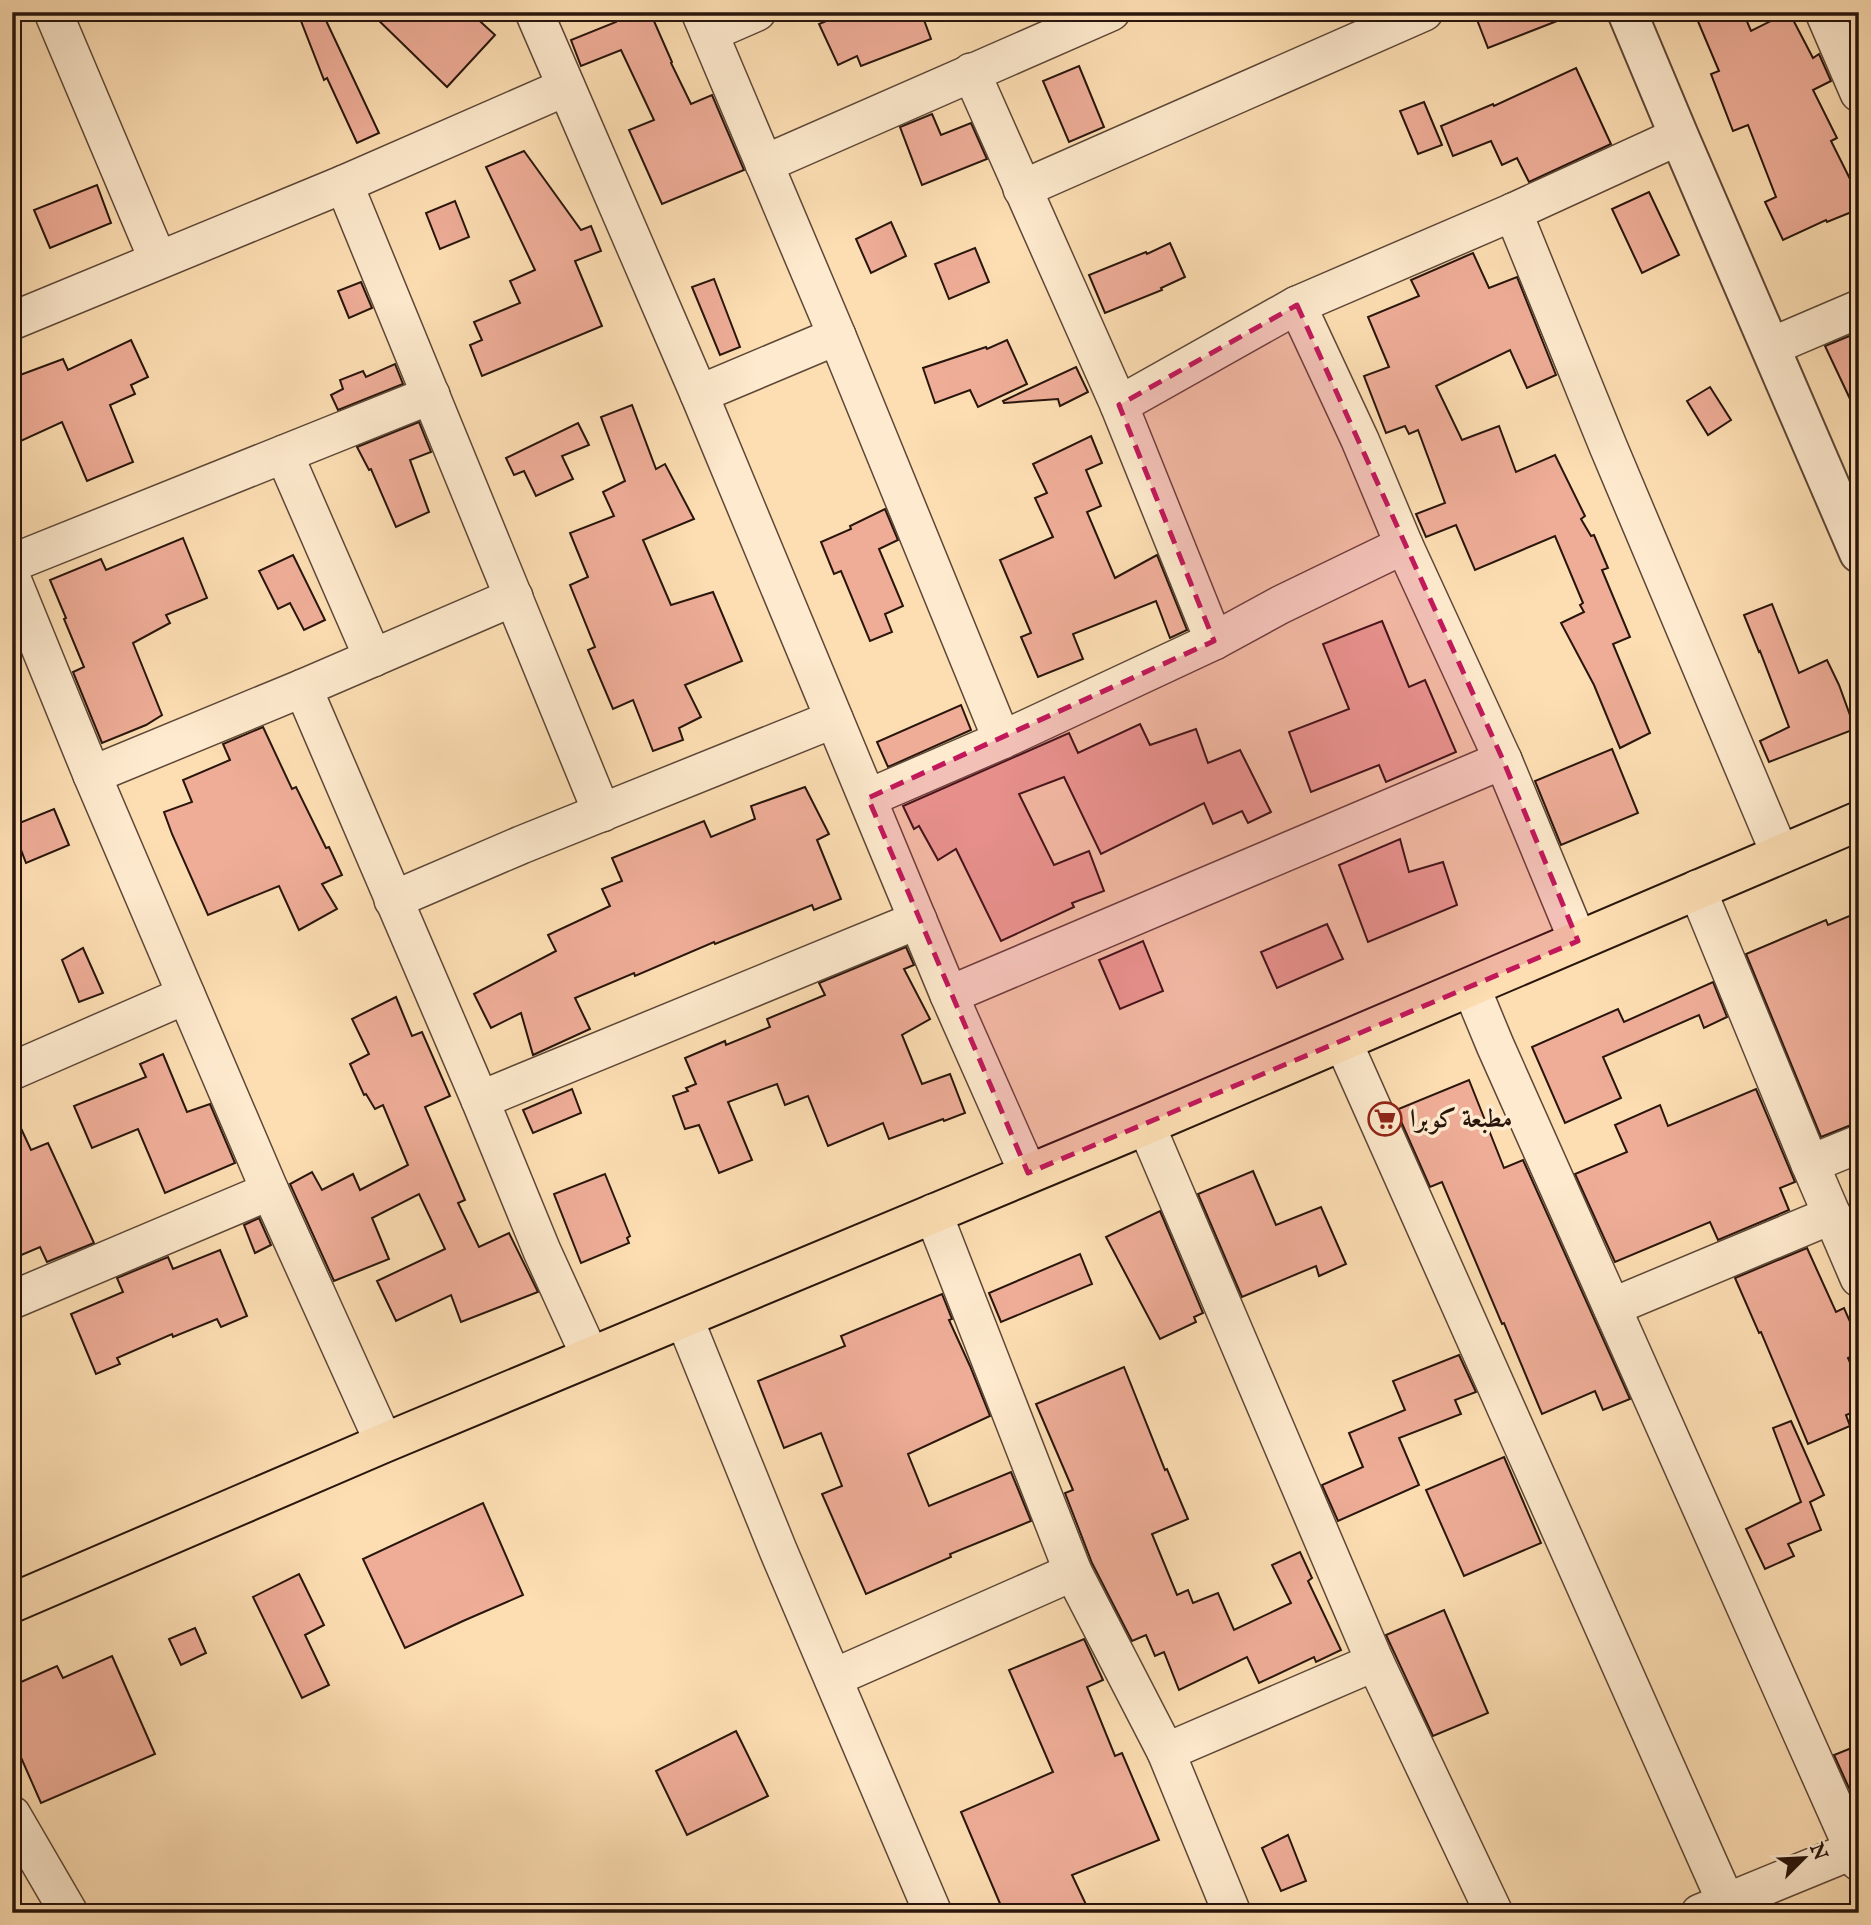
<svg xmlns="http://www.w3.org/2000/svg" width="1871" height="1925" viewBox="0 0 1871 1925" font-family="'IM FELL English',Amiri,serif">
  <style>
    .building { fill: #efad98; stroke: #28150c; stroke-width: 2 }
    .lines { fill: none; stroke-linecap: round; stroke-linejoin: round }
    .minor-casing { stroke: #5d4736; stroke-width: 40 }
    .tertiary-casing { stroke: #5d4736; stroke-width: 42 }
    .trunk-casing { stroke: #28150c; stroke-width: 42 }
    .minor { stroke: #feeace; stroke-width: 37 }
    .tertiary { stroke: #feeace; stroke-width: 38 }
    .trunk { stroke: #fddeb3; stroke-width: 38 }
    .marked { fill: #c2185b; fill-opacity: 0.2; stroke: #c2185b; stroke-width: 5; stroke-dasharray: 14 9; stroke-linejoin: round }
    .labels { text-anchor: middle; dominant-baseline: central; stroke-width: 7; stroke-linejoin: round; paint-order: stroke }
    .poi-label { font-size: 26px; font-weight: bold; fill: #28150c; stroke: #feeace; text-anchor: start }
  </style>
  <rect width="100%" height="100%" fill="#fddeb3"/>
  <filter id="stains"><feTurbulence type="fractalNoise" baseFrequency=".00286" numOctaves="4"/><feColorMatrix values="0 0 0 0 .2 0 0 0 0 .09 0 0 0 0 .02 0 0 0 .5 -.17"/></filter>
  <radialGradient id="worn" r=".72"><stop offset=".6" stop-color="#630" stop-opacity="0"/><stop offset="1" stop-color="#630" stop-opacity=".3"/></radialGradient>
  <!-- building -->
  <g class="building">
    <polygon points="322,12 379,133 357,143 327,78 324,80 301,21"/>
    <polygon points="370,12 470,12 495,35 447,87"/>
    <polygon points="613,12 650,12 672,62 671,63 691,104 712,95 744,170 662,204 629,130 654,120 621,50 581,66 571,40 616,22"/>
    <polygon points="848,12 921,12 931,39 861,66 857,56 838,65 819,24"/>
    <polygon points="1474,12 1575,12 1575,14 1488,48"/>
    <polygon points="1694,12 1743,12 1751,31 1789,12 1813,58 1819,54 1831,81 1813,90 1837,138 1831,141 1859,197 1859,209 1827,222 1826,220 1783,240 1765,202 1776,197 1748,125 1733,131 1711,74 1719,71"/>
    <polygon points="1079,66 1104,127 1069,142 1043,81"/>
    <polygon points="1576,68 1611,144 1529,182 1517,158 1502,165 1491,141 1453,156 1441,126 1493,104 1494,106"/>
    <polygon points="1424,102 1442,145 1418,154 1400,111"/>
    <polygon points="932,114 941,135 971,123 987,159 922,185 900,127"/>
    <polygon points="524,151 581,230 591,226 601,251 575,261 602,326 482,376 470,345 482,340 474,322 520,303 510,281 535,270 486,167"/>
    <polygon points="97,185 111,223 50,248 34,210"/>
    <polygon points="1649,192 1679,255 1642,273 1612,209"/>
    <polygon points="455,201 469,237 440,249 426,213"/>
    <polygon points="891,222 906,256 871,273 856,239"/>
    <polygon points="1170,243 1185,277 1161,288 1162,290 1105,313 1089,275 1146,252 1147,254"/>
    <polygon points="975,248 989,282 949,299 935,264"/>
    <polygon points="1473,253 1489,288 1517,277 1556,375 1527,388 1510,350 1436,386 1462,440 1499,426 1516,472 1555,455 1585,516 1581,519 1591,536 1594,535 1608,568 1602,570 1630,637 1613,644 1650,733 1620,748 1594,685 1561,623 1584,612 1580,605 1583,603 1555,536 1475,570 1456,525 1426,537 1416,514 1445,503 1418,430 1409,434 1405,426 1386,433 1364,376 1389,367 1368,317 1419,296 1411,280"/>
    <polygon points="714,279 740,347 720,355 692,287"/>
    <polygon points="361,282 372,308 349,318 338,291"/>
    <polygon points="1859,332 1859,418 1825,346"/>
    <polygon points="131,340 148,377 131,385 135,394 110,405 133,462 87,481 62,422 12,445 12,378 63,359 68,370"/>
    <polygon points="1007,340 1027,384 978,407 970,390 935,403 923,368 986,347 987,349"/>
    <polygon points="395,364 403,384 338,410 331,395 343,389 340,380 363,371 366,377"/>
    <polygon points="1076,367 1088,392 1060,406 1058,399 1004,403 1003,401"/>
    <polygon points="1710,387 1731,420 1708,435 1687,401"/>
    <polygon points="632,405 656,469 665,464 694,519 643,540 671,605 713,592 742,661 685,685 701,717 679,728 683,740 653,751 633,700 613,709 588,650 595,647 570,585 588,577 570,533 614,516 603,492 625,481 601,417"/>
    <polygon points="419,422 431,452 410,460 429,512 396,527 371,469 369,470 357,447"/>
    <polygon points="578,423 589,445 562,456 573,479 536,496 524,471 514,475 506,458"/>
    <polygon points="1091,436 1102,463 1086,470 1101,506 1087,512 1115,578 1157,555 1187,630 1170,638 1156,601 1073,634 1083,659 1038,677 1021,637 1031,633 1000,560 1053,537 1035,498 1047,493 1033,464"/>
    <polygon points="885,509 898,540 879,549 903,606 885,614 892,632 870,641 841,571 834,574 821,542 851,529 850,526"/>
    <polygon points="183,538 207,598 166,615 170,623 133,643 162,715 146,725 102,743 73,672 84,667 64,619 66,618 50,580 101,559 106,570"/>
    <polygon points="293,555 325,620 304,630 290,603 278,609 259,571"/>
    <polygon points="1772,604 1799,673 1827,660 1839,685 1855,729 1769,762 1760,741 1789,727 1760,651 1759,652 1744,615"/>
    <polygon points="1382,621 1409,687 1425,680 1456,752 1386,782 1379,765 1311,792 1289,732 1349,709 1323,644"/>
    <polygon points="961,705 971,730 888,767 877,742"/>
    <polygon points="1140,724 1150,745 1196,729 1208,763 1240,750 1271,812 1248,823 1242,811 1213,824 1204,803 1101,854 1064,777 1019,794 1054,865 1089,851 1104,891 1072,903 1074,907 1001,941 956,849 938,860 919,826 914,829 903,806 1069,733 1078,753"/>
    <polygon points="263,727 292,789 296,787 326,848 329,847 342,875 322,884 337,909 299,930 279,886 208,915 172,834 164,812 192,802 183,780 230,760 223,744"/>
    <polygon points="1612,749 1638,813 1561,845 1535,781"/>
    <polygon points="805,787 829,834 817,840 841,899 814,910 812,905 715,944 714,942 635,976 634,973 575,998 590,1029 533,1055 521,1013 491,1028 474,994 556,951 548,935 610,906 602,889 622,881 612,858 704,821 711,837 755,819 751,806"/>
    <polygon points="54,809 69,845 26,863 12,826"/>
    <polygon points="1400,839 1409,872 1443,862 1457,905 1368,942 1339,865"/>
    <polygon points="1859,912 1859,1124 1851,1125 1821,1137 1746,954 1826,920 1828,925"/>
    <polygon points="1327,924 1343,959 1277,988 1261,952"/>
    <polygon points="1143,941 1163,991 1120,1009 1099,960"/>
    <polygon points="906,947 914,965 904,969 930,1019 902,1035 922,1084 950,1074 965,1113 944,1121 943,1119 889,1139 883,1123 828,1146 808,1096 785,1105 777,1084 728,1102 752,1160 719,1173 699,1125 685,1129 673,1096 688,1091 686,1088 696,1084 685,1058 725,1041 726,1045 770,1027 767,1019 825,995 819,983"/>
    <polygon points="83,948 103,993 79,1002 62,960"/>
    <polygon points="1713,982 1727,1017 1704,1028 1699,1015 1603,1057 1621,1098 1565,1123 1532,1047 1618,1009 1624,1022"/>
    <polygon points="396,997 412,1036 422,1032 450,1096 425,1107 465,1200 458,1203 479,1247 509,1233 538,1292 461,1322 451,1295 396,1321 377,1281 445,1249 419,1194 372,1218 389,1259 334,1281 290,1184 312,1172 322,1190 353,1174 360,1190 408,1165 383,1105 375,1109 366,1094 364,1095 350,1064 369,1054 352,1019"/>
    <polygon points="163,1054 187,1112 210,1104 235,1163 165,1193 138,1129 92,1148 74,1106 146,1077 140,1064"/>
    <polygon points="1469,1080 1504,1168 1523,1160 1630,1399 1603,1410 1595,1391 1542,1414 1504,1323 1502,1324 1442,1182 1430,1187 1396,1110"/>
    <polygon points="572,1089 581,1113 533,1133 523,1110"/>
    <polygon points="1756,1089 1795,1182 1780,1188 1789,1210 1718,1240 1710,1222 1615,1262 1575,1174 1627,1152 1615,1125 1660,1105 1668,1126"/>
    <polygon points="12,1109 31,1150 48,1143 94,1243 47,1262 40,1247 12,1259"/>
    <polygon points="1253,1171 1276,1225 1321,1207 1346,1264 1319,1276 1316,1266 1242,1297 1198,1194"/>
    <polygon points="605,1174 630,1236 627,1238 629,1243 581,1263 554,1194"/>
    <polygon points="1160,1211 1203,1313 1194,1317 1196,1322 1160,1339 1106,1237"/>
    <polygon points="259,1218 271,1245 255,1253 244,1225"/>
    <polygon points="1807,1248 1836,1312 1844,1308 1859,1342 1859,1353 1848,1358 1859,1383 1859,1410 1846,1415 1850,1426 1808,1444 1761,1332 1759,1333 1735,1278"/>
    <polygon points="220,1250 247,1316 221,1327 217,1319 173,1337 172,1334 117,1358 120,1364 96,1374 71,1314 123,1292 117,1278 168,1257 173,1269"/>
    <polygon points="1080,1254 1092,1284 1001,1322 989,1293"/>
    <polygon points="942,1294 952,1319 949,1320 970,1366 990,1416 908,1454 929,1506 1011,1472 1031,1521 950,1554 951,1557 866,1594 822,1494 842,1486 821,1433 784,1448 758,1381 845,1346 841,1336"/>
    <polygon points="1459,1355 1476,1392 1455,1400 1461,1414 1399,1438 1419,1485 1338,1521 1322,1485 1363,1467 1349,1433 1405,1410 1393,1381"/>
    <polygon points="1124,1367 1165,1470 1167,1469 1188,1519 1152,1534 1177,1595 1188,1590 1193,1603 1218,1593 1234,1630 1291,1603 1272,1565 1300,1552 1312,1578 1308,1581 1341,1650 1316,1662 1314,1657 1259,1683 1247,1657 1179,1690 1164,1652 1155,1656 1146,1635 1132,1641 1092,1563 1065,1493 1073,1490 1036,1404"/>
    <polygon points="1791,1421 1824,1495 1810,1502 1821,1530 1788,1544 1794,1556 1765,1569 1746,1529 1801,1502 1773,1428"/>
    <polygon points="1504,1457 1541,1543 1464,1576 1426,1490"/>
    <polygon points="483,1503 523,1595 463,1621 405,1648 363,1559"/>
    <polygon points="299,1574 324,1625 305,1635 329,1685 302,1698 253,1597"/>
    <polygon points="1444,1610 1488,1713 1433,1736 1386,1635"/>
    <polygon points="195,1628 206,1653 181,1665 169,1639"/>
    <polygon points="1084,1639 1103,1680 1087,1687 1115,1756 1122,1753 1159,1840 1072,1875 1090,1913 1004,1913 961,1812 1053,1772 1009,1670"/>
    <polygon points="112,1656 155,1754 41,1803 12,1737 12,1686 57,1666 63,1678"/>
    <polygon points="736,1731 768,1796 687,1835 656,1771"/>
    <polygon points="1859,1745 1859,1810 1834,1755"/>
    <polygon points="1288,1835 1306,1881 1281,1891 1262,1848"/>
  </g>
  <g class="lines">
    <defs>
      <g id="minor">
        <polyline points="53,12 158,260"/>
        <polyline points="534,12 699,394 949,995 1028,1173"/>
        <polyline points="700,12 837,336 1002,740"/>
        <polyline points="1824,12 1859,93"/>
        <polyline points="709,33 757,12"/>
        <polyline points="971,72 1119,405 1214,641"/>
        <polyline points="764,164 1111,12"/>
        <polyline points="344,184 602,813"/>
        <polyline points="1022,189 1424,12"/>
        <polyline points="1513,212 1608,446 1780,854"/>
        <polyline points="1297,305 1360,440 1404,545 1503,760 1578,941"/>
        <polyline points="12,321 344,184 566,87"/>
        <polyline points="1770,347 1859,309"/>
        <polyline points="699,394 837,336"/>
        <polyline points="1119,405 1297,305 1513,212 1679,136"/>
        <polyline points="284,454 373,658"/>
        <polyline points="12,563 431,395"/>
        <polyline points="12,579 92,775 270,1191 384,1443"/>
        <polyline points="303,688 480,1100 542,1251 590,1356"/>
        <polyline points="92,775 303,688 514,597"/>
        <polyline points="868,798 1002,740 1214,641 1280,605 1404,545"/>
        <polyline points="1697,889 1810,1164 1859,1278"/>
        <polyline points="393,900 521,845 834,719"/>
        <polyline points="1471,987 1495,1045 1859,1862"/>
        <polyline points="949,995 1503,760"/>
        <polyline points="1343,1042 1726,1902"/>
        <polyline points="12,1071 186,995"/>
        <polyline points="480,1100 918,920"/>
        <polyline points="1146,1125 1375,1662 1494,1913"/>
        <polyline points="1810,1164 1859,1144"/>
        <polyline points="933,1213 1073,1572 1166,1752 1232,1913"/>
        <polyline points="12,1300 270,1191"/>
        <polyline points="1612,1307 1832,1215"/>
        <polyline points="684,1318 778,1550 933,1913"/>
        <polyline points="833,1678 1073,1572"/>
        <polyline points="1166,1752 1375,1662"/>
        <polyline points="12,1815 69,1913"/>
        <polyline points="1700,1913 1854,1850"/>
      </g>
      <polyline id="tertiary" points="1627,12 1679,136 1859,553"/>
      <polyline id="trunk" points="12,1603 384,1443 1146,1125 1859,821"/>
    </defs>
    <!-- minor casing -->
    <use href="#minor" class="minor-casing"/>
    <!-- tertiary casing -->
    <use href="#tertiary" class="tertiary-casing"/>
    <!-- trunk casing -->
    <use href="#trunk" class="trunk-casing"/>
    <!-- minor -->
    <use href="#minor" class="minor"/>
    <!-- tertiary -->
    <use href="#tertiary" class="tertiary"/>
    <!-- trunk -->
    <use href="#trunk" class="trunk"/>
  </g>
  <!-- marked area -->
  <path class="marked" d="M1297,305L1503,760L1578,941L1028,1173L868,798L1214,641L1119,405Z"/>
  <!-- icons -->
  <defs>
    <symbol id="supermarket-ring" viewBox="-11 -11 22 22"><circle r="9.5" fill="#feeace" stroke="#8f2418" stroke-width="1.5"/><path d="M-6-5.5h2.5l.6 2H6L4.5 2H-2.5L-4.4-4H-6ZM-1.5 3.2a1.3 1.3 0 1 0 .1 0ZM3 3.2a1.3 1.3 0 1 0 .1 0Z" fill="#8f2418"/></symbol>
  </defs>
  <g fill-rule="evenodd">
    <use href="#supermarket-ring" x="1366" y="1100" width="38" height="38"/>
  </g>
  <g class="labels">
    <!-- poi labels -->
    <g class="poi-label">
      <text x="1410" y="1119">مطبعة كوبرا</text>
    </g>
  </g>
  <!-- margin -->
  <rect width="1871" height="1925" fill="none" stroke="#fddeb3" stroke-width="42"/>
  <rect x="14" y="14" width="1843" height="1897" fill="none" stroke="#28150c" stroke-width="3.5"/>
  <rect x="21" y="21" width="1829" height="1883" fill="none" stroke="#28150c" stroke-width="2"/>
  <!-- north arrow -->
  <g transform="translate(1804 1858) rotate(66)" stroke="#feeace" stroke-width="5" paint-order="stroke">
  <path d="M0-5L12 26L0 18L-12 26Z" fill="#28150c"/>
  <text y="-10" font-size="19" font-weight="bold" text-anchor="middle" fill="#28150c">N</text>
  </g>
  <rect width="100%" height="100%" filter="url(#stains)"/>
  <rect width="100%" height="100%" fill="url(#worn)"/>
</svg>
